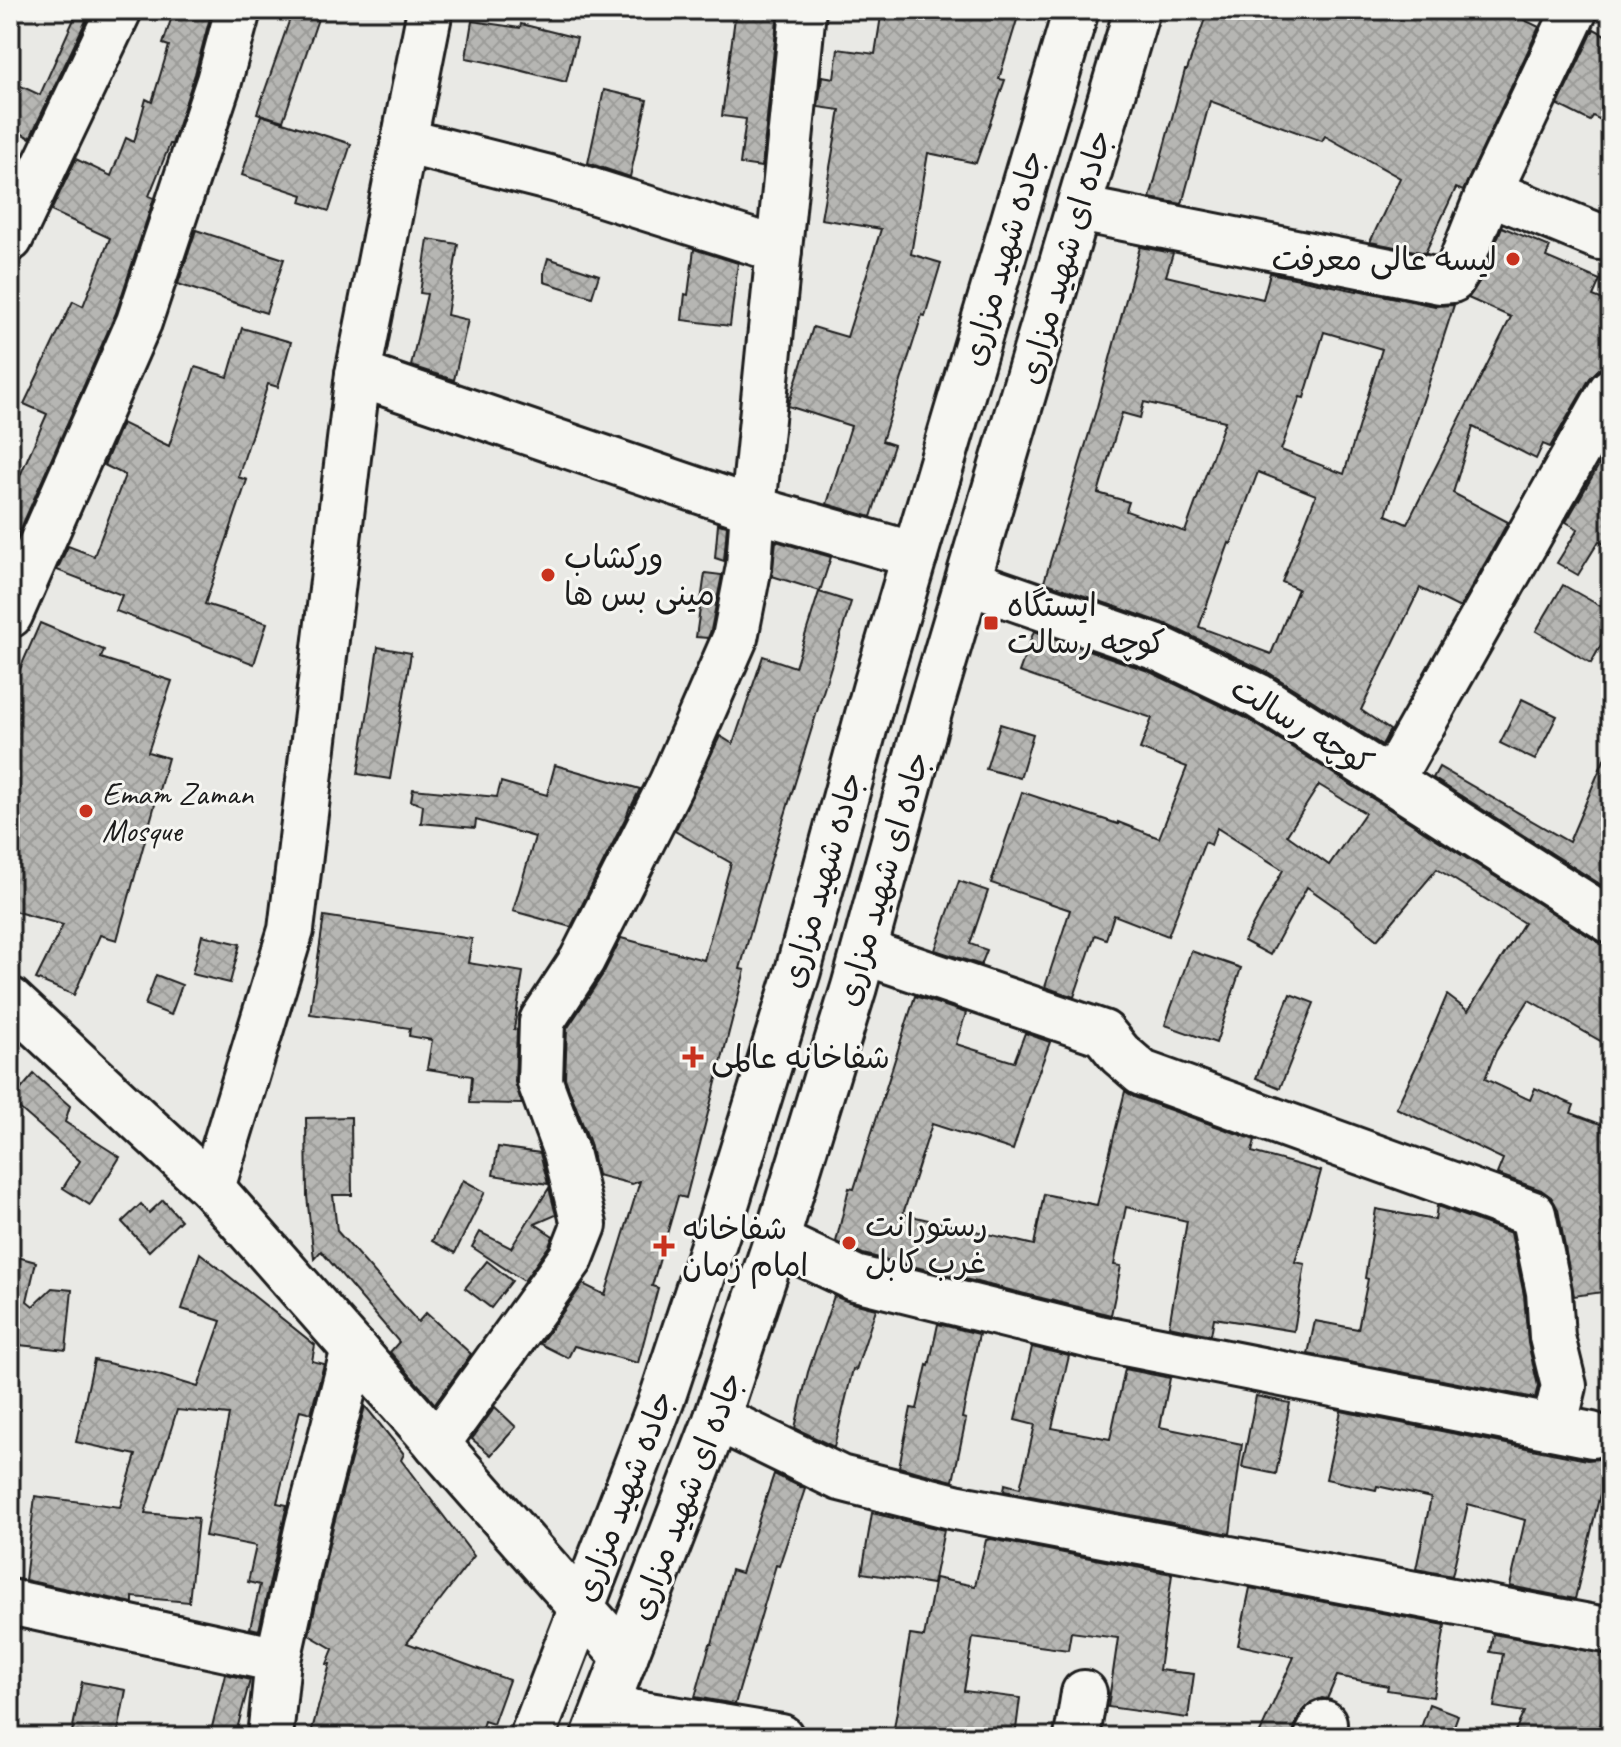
<svg xmlns="http://www.w3.org/2000/svg" width="1621" height="1747" viewBox="0 0 1621 1747" font-family="Caveat,'Playpen Sans Arabic',sans-serif">
  <style>
    .building { fill: url(#building-cross-hatch); stroke: #1c1c1c; stroke-width: 2; fill-rule: evenodd }
    .lines { fill: none; stroke-linecap: round; stroke-linejoin: round }
    .minor-casing { stroke: #1c1c1c; stroke-width: 50 }
    .major-casing { stroke: #1c1c1c; stroke-width: 50 }
    .minor { stroke: #f6f6f2; stroke-width: 44 }
    .major { stroke: #f6f6f2; stroke-width: 44 }
    .poi-dot { fill: #c8321e; stroke: #f6f6f2; stroke-width: 3 }
    .labels { text-anchor: middle; dominant-baseline: central; stroke-width: 6; stroke-linejoin: round; paint-order: stroke }
    .street-label { font-size: 32px; fill: #1c1c1c; stroke: #f6f6f2 }
    .poi-label { font-size: 32px; fill: #1c1c1c; stroke: #f6f6f2; text-anchor: start }
  </style>
  <defs>
    <pattern id="building-cross-hatch" width="8" height="8" patternUnits="userSpaceOnUse" patternTransform="scale(2)"><rect width="8" height="8" fill="#b6b6b3"/><path d="M0 0l8 8M0 8l8-8" fill="none" stroke="#9c9c99"/></pattern>
  </defs>
  <rect width="100%" height="100%" fill="#e9e9e5"/>
  <filter id="ink" filterUnits="userSpaceOnUse"><feTurbulence type="fractalNoise" baseFrequency=".0125" numOctaves="2"/><feDisplacementMap in="SourceGraphic" scale="16" xChannelSelector="R" yChannelSelector="G"/><feConvolveMatrix kernelMatrix="1 2 1 2 8 2 1 2 1" color-interpolation-filters="sRGB"/></filter>
  <g filter="url(#ink)">
    <!-- building -->
    <g class="building">
      <polygon points="78,10 91,10 30,138 10,128 10,106 21,86 40,95"/>
      <polygon points="174,10 212,10 195,74 172,144 170,144 149,196 154,198 116,313 10,553 10,475 19,478 47,414 24,404 73,301 83,306 110,238 51,211 76,159 111,176 126,138 134,142 146,99 152,102 169,46 163,44"/>
      <polygon points="293,10 321,10 283,121 257,113"/>
      <polygon points="736,10 778,10 762,167 740,164 746,119 722,116"/>
      <polygon points="882,10 1020,10 999,79 1005,80 976,163 928,153 911,254 941,263 925,316 922,315 882,441 894,445 871,517 827,504 851,426 788,406 813,327 847,337 881,229 821,219 840,110 818,107 822,76 834,78 838,49 875,54"/>
      <polygon points="1208,10 1504,10 1539,27 1463,191 1456,188 1425,253 1370,242 1400,178 1325,136 1322,141 1210,101 1182,204 1150,198 1185,70 1187,70"/>
      <polygon points="472,21 520,28 521,24 577,38 566,82 487,62 466,58"/>
      <polygon points="1594,29 1611,38 1611,125 1593,116 1590,121 1558,105"/>
      <polygon points="604,90 647,100 630,177 588,163"/>
      <polygon points="261,115 351,144 329,211 301,202 303,195 242,175"/>
      <path d="M1502,227L1550,247L1546,257L1600,280L1593,296L1611,303V366L1599,369L1590,378L1550,447L1543,444L1536,459L1473,427L1453,493L1508,522L1460,608L1420,588L1361,710L1390,730L1382,745L1269,673L1166,624L1044,582L1097,407L1140,247L1173,253L1166,276L1263,299L1270,273L1357,291V290L1435,306L1454,305L1386,515L1407,524L1511,317L1468,298L1481,279ZM1324,332L1382,349L1344,474L1281,450L1300,397L1304,398ZM1144,402L1225,421L1185,532L1126,511L1129,502L1098,493L1122,413L1140,418ZM1258,472L1316,495L1282,582L1298,589L1271,654L1199,627L1229,543L1231,544Z"/>
      <polygon points="196,230 284,259 266,313 178,284"/>
      <polygon points="428,239 458,244 447,315 468,320 454,380 411,366 427,294 420,293"/>
      <polygon points="694,249 738,263 730,326 682,320 685,294 688,295"/>
      <polygon points="548,258 599,275 592,297 544,282 544,272"/>
      <polygon points="242,328 291,342 278,387 268,384 238,477 247,480 205,604 267,623 254,664 116,611 122,595 57,570 68,546 94,556 125,475 104,465 122,423 169,446 195,367 228,377"/>
      <polygon points="1611,444 1611,549 1599,541 1578,575 1557,563 1578,529 1566,522"/>
      <polygon points="718,524 727,526 724,561 715,558"/>
      <polygon points="776,541 831,557 820,591 772,576"/>
      <polygon points="705,573 722,575 711,630 708,638 696,637"/>
      <polygon points="1563,585 1611,612 1611,627 1591,663 1536,631"/>
      <polygon points="819,592 851,602 771,860 740,969 745,970 686,1198 678,1196 652,1286 658,1288 638,1363 574,1346 568,1358 540,1344 583,1284 605,1295 640,1181 632,1184 597,1175 590,1143 565,1078 567,1029 603,974 621,938 704,960 731,863 675,831 720,736 733,744 763,656 795,667"/>
      <polygon points="40,623 104,650 101,658 172,681 148,752 168,758 117,940 100,935 74,995 36,979 63,925 10,910 10,692"/>
      <path d="M1034,631L1148,671L1246,718L1598,942L1611,946V1047L1529,1000L1496,1051L1485,1079L1530,1100L1535,1088L1574,1105L1571,1113L1611,1128V1212L1600,1208L1611,1291L1574,1296L1558,1209L1551,1197L1541,1190L1497,1174L1503,1159L1396,1108L1418,1063L1447,995L1468,1011L1524,923L1437,869L1377,940L1351,918L1307,887L1270,955L1244,941L1283,870L1217,828L1211,845L1205,842L1168,936L1114,915L1106,939L1095,935L1074,997L1045,987L1070,910L991,883L1022,792L1118,824V822L1159,838L1187,767L1140,749L1152,718L1019,672ZM1319,785L1365,813L1329,865L1287,835Z"/>
      <polygon points="378,647 411,653 390,779 358,774"/>
      <polygon points="1522,699 1557,716 1535,760 1500,743"/>
      <polygon points="1000,724 1033,734 1020,778 986,769"/>
      <polygon points="1611,743 1611,891 1433,778 1439,767 1569,842"/>
      <polygon points="555,765 640,789 631,807 630,806 627,815 571,927 513,911 535,837 476,820 475,828 421,823 423,805 411,801 413,789 497,797 501,782 547,795"/>
      <polygon points="959,881 988,891 970,944 987,950 981,965 935,950"/>
      <polygon points="324,916 472,939 468,963 523,972 514,1029 517,1030 515,1082 522,1104 470,1103 472,1076 427,1069 432,1040 409,1036 410,1028 310,1014"/>
      <polygon points="202,935 240,944 230,983 192,974"/>
      <polygon points="1191,951 1241,968 1216,1043 1165,1025"/>
      <polygon points="156,975 182,985 171,1015 145,1005"/>
      <polygon points="1290,994 1314,1003 1280,1088 1256,1078"/>
      <polygon points="915,996 966,1013 956,1044 1014,1062 1025,1033 1050,1042 1032,1090 1013,1150 932,1124 903,1214 1034,1245 1044,1194 1097,1205 1125,1091 1134,1097 1255,1140 1252,1152 1321,1171 1295,1262 1305,1264 1294,1331 1214,1318 1211,1335 1169,1326 1187,1221 1126,1207 1114,1265 1121,1266 1111,1315 863,1254 836,1242 849,1188 854,1189"/>
      <polygon points="34,1074 70,1106 65,1122 120,1157 90,1205 63,1188 80,1161 11,1101"/>
      <polygon points="351,1117 352,1195 333,1195 337,1231 418,1322 426,1313 471,1354 435,1404 390,1352 399,1342 321,1251 314,1259 307,1196 306,1118"/>
      <polygon points="498,1147 540,1153 548,1184 493,1175"/>
      <polygon points="463,1180 485,1192 455,1253 432,1241"/>
      <polygon points="549,1188 556,1215 535,1224 553,1236 549,1246 524,1281 472,1247 480,1232 511,1248"/>
      <polygon points="163,1200 181,1220 149,1251 122,1222 141,1204 149,1213"/>
      <polygon points="1437,1206 1511,1233 1524,1295 1528,1343 1538,1386 1535,1398 1308,1354 1315,1321 1358,1329 1368,1279 1365,1278 1376,1209 1435,1220"/>
      <polygon points="200,1253 315,1345 312,1361 324,1364 311,1413 300,1410 277,1503 287,1505 259,1630 250,1628 260,1585 248,1582 256,1546 205,1536 229,1415 177,1410 145,1513 198,1518 189,1602 133,1597 133,1603 25,1580 35,1496 120,1507 136,1455 76,1442 94,1360 152,1373 198,1387 221,1321 182,1309"/>
      <polygon points="10,1255 36,1262 27,1301 33,1306 52,1288 72,1290 66,1350 10,1344"/>
      <polygon points="487,1261 512,1281 491,1308 465,1288"/>
      <polygon points="834,1296 849,1302 876,1309 856,1370 853,1369 834,1447 795,1428 808,1372"/>
      <polygon points="938,1324 979,1334 962,1418 966,1419 953,1481 899,1467 911,1408 917,1409 927,1365 929,1366"/>
      <polygon points="1032,1347 1069,1356 1052,1428 1110,1439 1125,1369 1170,1378 1160,1427 1242,1444 1230,1534 1004,1491 1005,1484 1020,1488 1035,1425 1015,1420"/>
      <polygon points="1256,1396 1290,1403 1276,1474 1242,1467"/>
      <polygon points="365,1406 404,1454 401,1460 474,1556 407,1643 509,1680 493,1724 484,1721 479,1737 310,1737 330,1664 327,1664 333,1649 309,1635 332,1531"/>
      <polygon points="495,1407 516,1427 491,1455 472,1439"/>
      <polygon points="1341,1411 1587,1460 1599,1459 1610,1452 1575,1599 1510,1586 1525,1520 1468,1504 1452,1576 1416,1569 1431,1498 1377,1486 1376,1490 1326,1479"/>
      <polygon points="774,1474 805,1489 779,1566 776,1565 735,1704 695,1697 710,1644 712,1644 731,1570 741,1573"/>
      <polygon points="872,1513 944,1530 933,1584 862,1573"/>
      <polygon points="991,1539 1172,1574 1159,1670 1194,1674 1188,1718 1108,1707 1118,1638 1071,1632 1068,1650 973,1637 964,1691 1020,1698 1015,1737 911,1737 893,1734 910,1635 924,1637 935,1578 975,1586 986,1540"/>
      <polygon points="1250,1588 1445,1625 1433,1697 1387,1690 1388,1686 1337,1676 1327,1699 1322,1698 1311,1702 1302,1711 1295,1726 1292,1737 1258,1737 1294,1657 1238,1645"/>
      <polygon points="1493,1634 1611,1655 1611,1670 1598,1737 1512,1737 1524,1712 1494,1707 1503,1654 1490,1652"/>
      <polygon points="225,1674 250,1680 235,1737 211,1731"/>
      <polygon points="82,1682 126,1690 117,1737 71,1737"/>
      <polygon points="1429,1704 1458,1715 1450,1737 1418,1737"/>
    </g>
    <g class="lines">
      <defs>
        <g id="minor">
          <polyline points="404,141 557,180 779,250"/>
          <polyline points="1489,192 1600,237"/>
          <polyline points="1079,209 1440,281 1452,280 1458,270 1489,192 1575,10"/>
          <polyline points="10,239 119,10"/>
          <polyline points="358,374 753,509 915,555"/>
          <polyline points="968,582 1158,648 1258,696 1611,921"/>
          <polyline points="10,615 139,322 219,81 238,10"/>
          <polyline points="1391,780 1611,391"/>
          <polyline points="864,952 1103,1033 1120,1054 1142,1073 1533,1214 1549,1292 1552,1337 1564,1386 1554,1427"/>
          <polyline points="10,1000 212,1188 625,1657"/>
          <polyline points="212,1188 291,930 358,374 430,10"/>
          <polyline points="776,1241 855,1278 1099,1338 1592,1435"/>
          <polyline points="717,1418 840,1478 955,1507 1611,1631"/>
          <polyline points="437,1444 571,1258 584,1225 566,1152 540,1082 542,1021 582,960 671,784 735,638 749,566 753,509 803,10"/>
          <polyline points="10,1602 278,1660"/>
          <polyline points="606,1708 781,1737"/>
          <polyline points="270,1737 278,1660 308,1525 354,1349"/>
          <polyline points="1077,1737 1084,1693"/>
          <polyline points="1317,1737 1324,1723"/>
        </g>
        <g id="major">
          <polyline points="532,1737 662,1399 720,1224 798,971 875,689 1076,10"/>
          <polyline points="594,1737 717,1418 776,1241 854,987 931,705 1137,10"/>
        </g>
      </defs>
      <!-- minor casing -->
      <use href="#minor" class="minor-casing"/>
      <!-- major casing -->
      <use href="#major" class="major-casing"/>
      <!-- minor -->
      <use href="#minor" class="minor"/>
      <!-- major -->
      <use href="#major" class="major"/>
    </g>
  </g>
  <!-- markers -->
  <g class="poi-dot">
    <circle cx="1513" cy="259" r="8"/>
    <circle cx="548" cy="575" r="8"/>
    <rect x="983" y="615" width="16" height="16" rx="4"/>
    <circle cx="86" cy="811" r="8"/>
    <path d="M689 1045h8v8h8v8h-8v8h-8v-8h-8v-8h8z"/>
    <circle cx="849" cy="1243" r="8"/>
    <path d="M660 1234h8v8h8v8h-8v8h-8v-8h-8v-8h8z"/>
  </g>
  <g class="labels">
    <!-- street labels -->
    <g class="street-label">
      <text transform="translate(1065 257) rotate(-74)">جاده ای شهید مزاری</text>
      <text transform="translate(1003 258) rotate(-74)">جاده شهید مزاری</text>
      <text transform="translate(1302 726) rotate(31)">کوچه رسالت</text>
      <text transform="translate(883 879) rotate(-74)">جاده ای شهید مزاری</text>
      <text transform="translate(822 880) rotate(-74)">جاده شهید مزاری</text>
      <text transform="translate(624 1496) rotate(-69)">جاده شهید مزاری</text>
      <text transform="translate(686 1496) rotate(-69)">جاده ای شهید مزاری</text>
    </g>
    <!-- poi labels -->
    <g class="poi-label">
      <text x="1497" y="259" text-anchor="end">لیسه عالی معرفت</text>
      <text x="564" y="557">ورکشاب<tspan x="564" dy="37">مینی بس ها</tspan></text>
      <text x="1007" y="605">ایستگاه<tspan x="1007" dy="37">کوچه رسالت</tspan></text>
      <text x="102" y="793">Emam Zaman<tspan x="102" dy="37">Mosque</tspan></text>
      <text x="711" y="1057">شفاخانه عالمی</text>
      <text x="865" y="1225">رستورانت<tspan x="865" dy="37">غرب کابل</tspan></text>
      <text x="682" y="1228">شفاخانه<tspan x="682" dy="37">امام زمان</tspan></text>
    </g>
  </g>
  <!-- margin -->
  <rect width="1621" height="1747" fill="none" stroke="#f6f6f2" stroke-width="40"/>
  <rect x="20" y="20" width="1581" height="1707" fill="none" stroke="#1c1c1c" stroke-width="3" filter="url(#ink)"/>
</svg>
